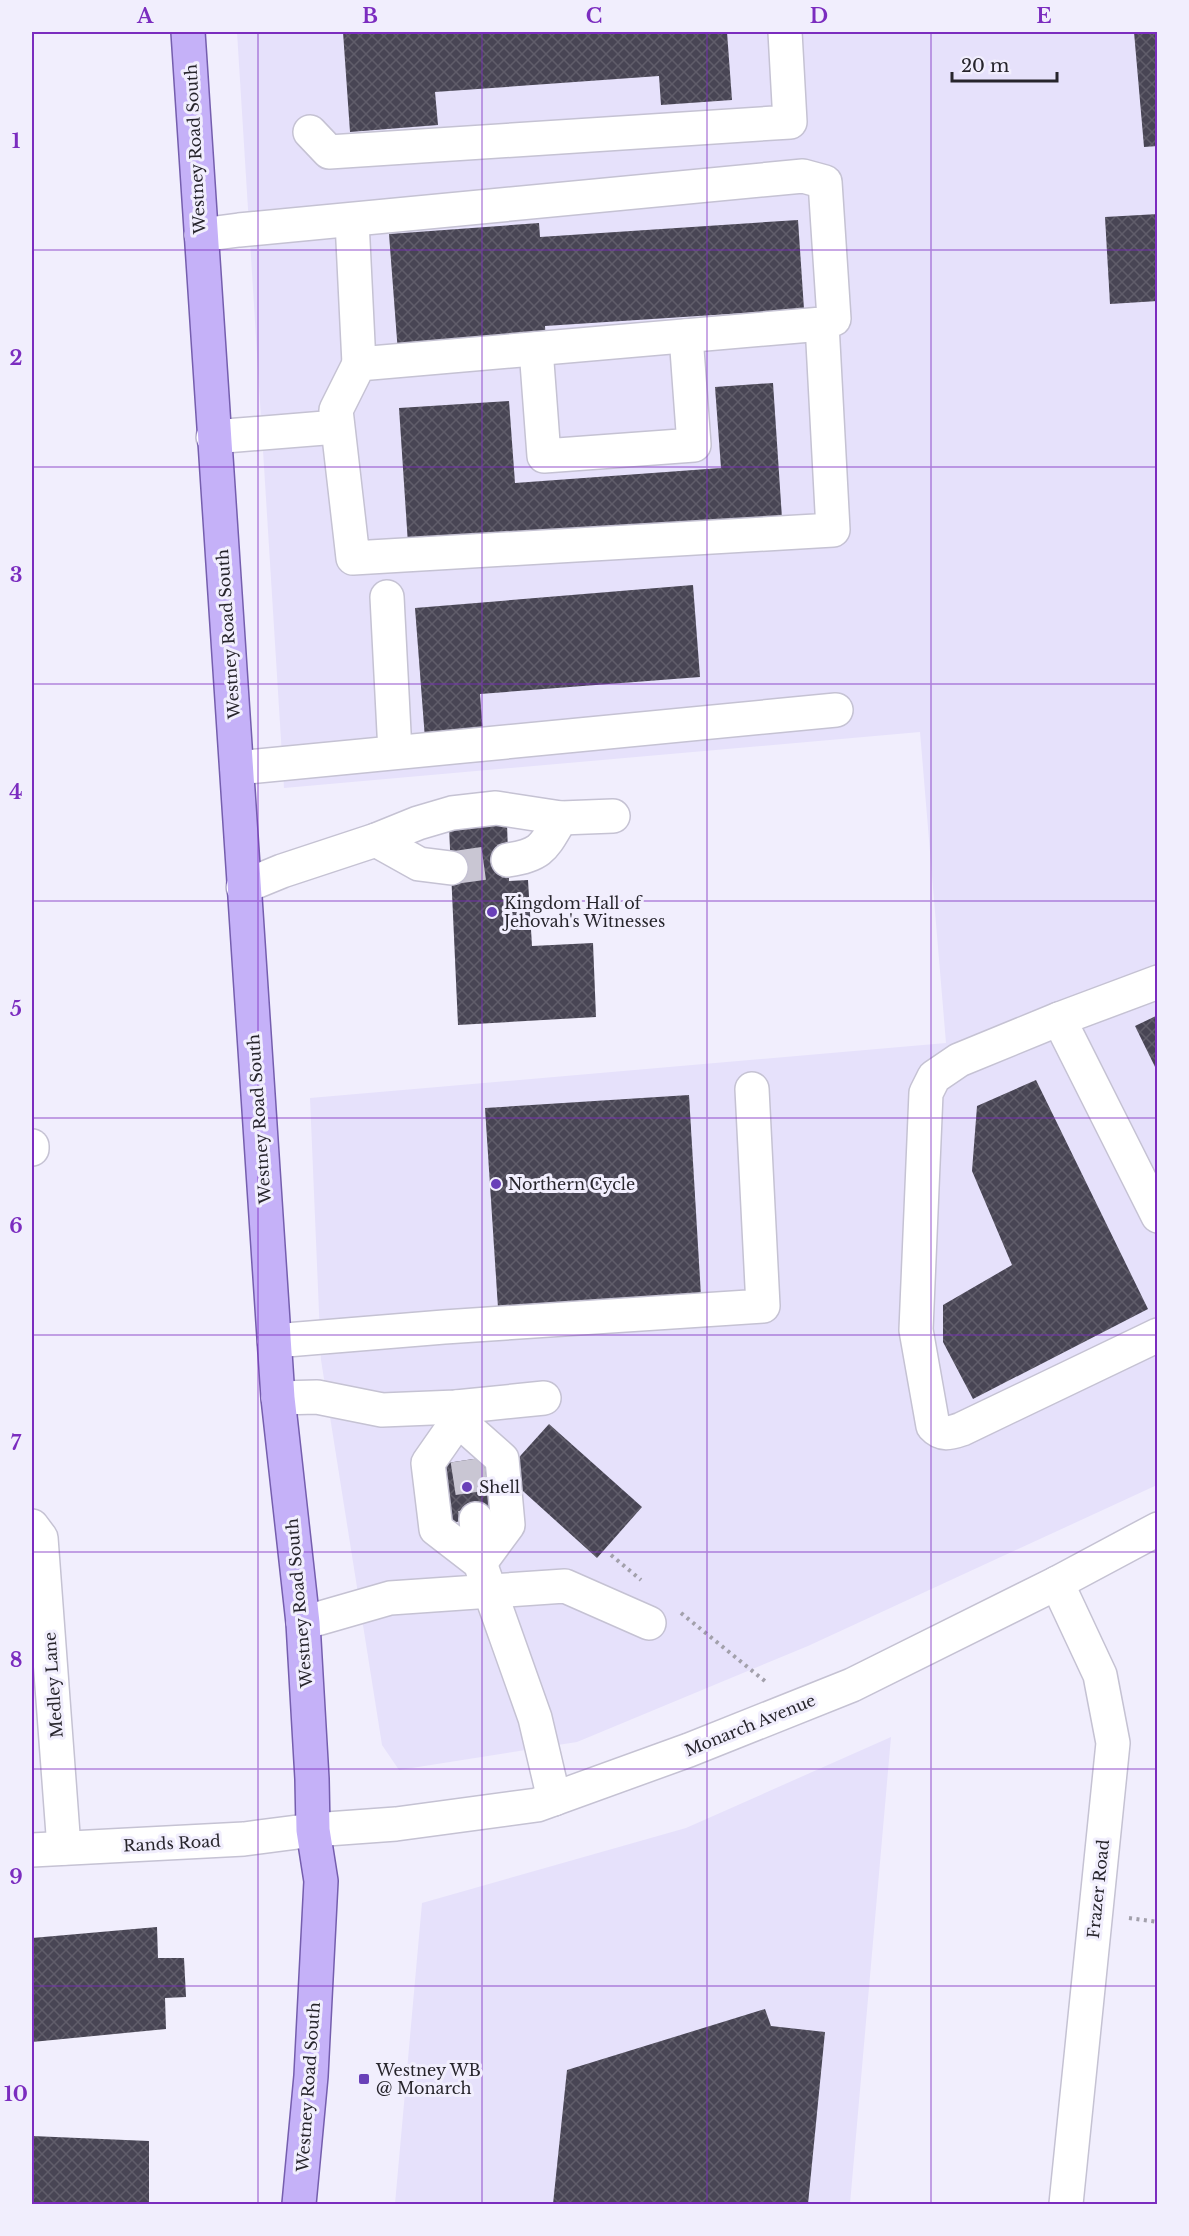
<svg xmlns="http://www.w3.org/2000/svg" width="1189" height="2236" viewBox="0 0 1189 2236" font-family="'Libre Baskerville',serif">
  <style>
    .built { fill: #e6e1fb }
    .building { fill: url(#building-cross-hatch) }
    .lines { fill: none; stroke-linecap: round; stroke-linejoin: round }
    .minor-tunnel { stroke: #c9c6d3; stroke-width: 33; stroke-dasharray: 33 16; stroke-linecap: butt }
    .minor-casing { stroke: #c5c2d3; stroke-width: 36 }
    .major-casing { stroke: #755eae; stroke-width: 36 }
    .path { stroke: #a2a0ab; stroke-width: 4; stroke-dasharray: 3 4.5; stroke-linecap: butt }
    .minor { stroke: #fff; stroke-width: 33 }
    .major { stroke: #c5b1f8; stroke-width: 33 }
    .grid { fill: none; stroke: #7b2cbf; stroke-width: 1.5; stroke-opacity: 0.55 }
    .poi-dot { fill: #6940b8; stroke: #f1eefd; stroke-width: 2 }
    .labels { text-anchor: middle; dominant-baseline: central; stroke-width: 6; stroke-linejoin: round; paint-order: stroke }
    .street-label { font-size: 16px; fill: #27252c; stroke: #f1eefd }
    .poi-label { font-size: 16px; fill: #27252c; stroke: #f1eefd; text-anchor: start }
    .neatline { fill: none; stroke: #7b2cbf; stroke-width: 2 }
    .grid-label { font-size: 20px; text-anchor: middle; font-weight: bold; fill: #7b2cbf }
  </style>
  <defs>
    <pattern id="building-cross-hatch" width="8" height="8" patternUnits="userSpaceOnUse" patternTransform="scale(1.5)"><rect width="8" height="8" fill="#484554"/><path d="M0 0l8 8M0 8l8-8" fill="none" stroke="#605d6a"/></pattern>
  </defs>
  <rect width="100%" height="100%" fill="#f1eefd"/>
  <!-- built -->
  <g class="built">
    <polygon points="237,32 1157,32 1157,1485 808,1646 577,1742 399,1770 382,1745 321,1360 310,1098 946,1043 920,732 284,788"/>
    <polygon points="891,1737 850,2204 395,2204 422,1903 686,1828"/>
  </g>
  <!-- building -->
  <g class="building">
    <polygon points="343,32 727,32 732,100 661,105 659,76 435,92 438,125 350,132"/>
    <polygon points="1134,32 1158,32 1158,146 1144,147"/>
    <polygon points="1158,214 1158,301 1110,304 1105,217"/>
    <polygon points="798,220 804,309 545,326 546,343 398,353 389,234 539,223 540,237"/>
    <polygon points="773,383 782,518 408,544 399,408 509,401 515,483 721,468 715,387"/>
    <polygon points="693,585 700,677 480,694 483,734 425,739 415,608"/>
    <polygon points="507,824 509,881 528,880 532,946 593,943 596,1017 458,1025 449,827"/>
    <polygon points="1158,1015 1158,1073 1135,1026"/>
    <polygon points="1036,1080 1148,1309 973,1399 943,1342 943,1305 1012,1265 972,1171 977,1106"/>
    <polygon points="689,1095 701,1296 498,1308 485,1108"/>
    <polygon points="549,1424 642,1507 597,1558 504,1474"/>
    <polygon points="493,1456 502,1515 443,1524 434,1465"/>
    <polygon points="157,1927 158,1958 184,1958 186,1997 165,1998 166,2029 32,2042 32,1938"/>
    <polygon points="765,2009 771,2026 825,2032 808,2204 553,2204 567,2070"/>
    <polygon points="32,2136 149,2141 149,2204 32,2204"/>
  </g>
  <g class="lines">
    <!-- minor-tunnel -->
    <g class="minor-tunnel">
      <polyline points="451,868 508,860"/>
      <polyline points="467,1460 476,1519"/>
    </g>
    <defs>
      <g id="minor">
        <polyline points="310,132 329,152 790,122 785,32"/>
        <polyline points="352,221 359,364"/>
        <polyline points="201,235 239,230 803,176 825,182 834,319 822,324 359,364 336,410 353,558 833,530 822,324"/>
        <polyline points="536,349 544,456 694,445 686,336"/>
        <polyline points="213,437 337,427"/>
        <polyline points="387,597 395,752"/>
        <polyline points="237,768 836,710"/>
        <polyline points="376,840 419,864 451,868"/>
        <path d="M508,860C543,855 544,846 561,818"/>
        <polyline points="243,887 282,871 376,840 418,823 452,813 496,808 561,818 613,816"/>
        <polyline points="1158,982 1059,1019 1158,1216"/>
        <path d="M1059,1019L959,1060L934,1077L926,1093L916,1330L933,1426C942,1436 950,1433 962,1429L1158,1335"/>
        <polyline points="32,1146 32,1149"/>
        <polyline points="274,1341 444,1327 763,1306 752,1089"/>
        <polyline points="278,1398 317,1397 382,1410 456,1407 544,1398"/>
        <polyline points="456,1407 458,1420 428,1463 436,1529 480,1563 535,1718 554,1799"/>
        <polyline points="458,1420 502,1459 508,1525 480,1563"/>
        <polyline points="476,1519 480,1563"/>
        <polyline points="32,1526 41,1538 64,1848"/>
        <polyline points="1057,1583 1100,1675 1113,1743 1066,2204"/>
        <polyline points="303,1623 390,1598 565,1586 649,1623"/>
        <polyline points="32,1850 244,1839 313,1830 396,1824 537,1805 689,1750 852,1685 1057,1583 1158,1529"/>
      </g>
      <polyline id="major" points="188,32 278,1398 303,1623 312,1779 313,1830 321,1881 311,2076 299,2204"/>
    </defs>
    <!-- minor casing -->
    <use href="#minor" class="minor-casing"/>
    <!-- major casing -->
    <use href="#major" class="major-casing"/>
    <!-- path -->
    <g class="path">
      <polyline points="611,1555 641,1580"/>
      <polyline points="681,1613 766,1682"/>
      <polyline points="1129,1918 1158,1922"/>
    </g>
    <!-- minor -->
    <use href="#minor" class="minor"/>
    <!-- major -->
    <use href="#major" class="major"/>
  </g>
  <!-- grid -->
  <path class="grid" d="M258,32V2204M482,32V2204M707,32V2204M931,32V2204M32,250H1158M32,467H1158M32,684H1158M32,901H1158M32,1118H1158M32,1335H1158M32,1552H1158M32,1769H1158M32,1986H1158"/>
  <!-- markers -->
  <g class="poi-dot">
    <circle cx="492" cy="912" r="6"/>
    <circle cx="496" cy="1184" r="6"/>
    <circle cx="467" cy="1487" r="6"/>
    <rect x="358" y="2073" width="12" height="12" rx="3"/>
  </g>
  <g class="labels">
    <!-- street labels -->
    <g class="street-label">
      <text transform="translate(195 149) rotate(-93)">Westney Road South</text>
      <text transform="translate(228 634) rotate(-94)">Westney Road South</text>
      <text transform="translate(259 1119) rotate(-94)">Westney Road South</text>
      <text transform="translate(299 1603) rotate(-95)">Westney Road South</text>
      <text transform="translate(53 1685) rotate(-94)">Medley Lane</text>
      <text transform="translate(750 1725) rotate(-22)">Monarch Avenue</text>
      <text transform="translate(172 1843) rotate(-3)">Rands Road</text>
      <text transform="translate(1098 1889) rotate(-84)">Frazer Road</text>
      <text transform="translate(308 2087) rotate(-86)">Westney Road South</text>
    </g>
    <!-- poi labels -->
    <g class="poi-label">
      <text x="504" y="903">Kingdom Hall of<tspan x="504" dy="18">Jehovah's Witnesses</tspan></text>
      <text x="508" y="1184">Northern Cycle</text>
      <text x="479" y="1487">Shell</text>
      <text x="376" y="2070">Westney WB<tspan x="376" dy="18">@ Monarch</tspan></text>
    </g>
  </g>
  <!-- border -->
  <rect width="1189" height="2236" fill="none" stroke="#f1eefd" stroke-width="66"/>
  <!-- scale -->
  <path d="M952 72v9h105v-9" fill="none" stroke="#27252c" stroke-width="3"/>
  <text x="961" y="72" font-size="18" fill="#27252c" stroke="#f1eefd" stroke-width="4.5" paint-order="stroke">20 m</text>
  <rect x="33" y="33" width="1123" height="2170" class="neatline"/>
  <g class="grid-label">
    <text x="145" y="23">A</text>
    <text x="370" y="23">B</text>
    <text x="594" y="23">C</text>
    <text x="819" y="23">D</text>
    <text x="1044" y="23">E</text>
    <text x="16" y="148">1</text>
    <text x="16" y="365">2</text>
    <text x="16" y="582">3</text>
    <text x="16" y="799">4</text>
    <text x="16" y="1016">5</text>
    <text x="16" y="1233">6</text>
    <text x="16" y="1450">7</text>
    <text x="16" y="1667">8</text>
    <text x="16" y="1884">9</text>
    <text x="16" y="2101">10</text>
  </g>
</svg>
